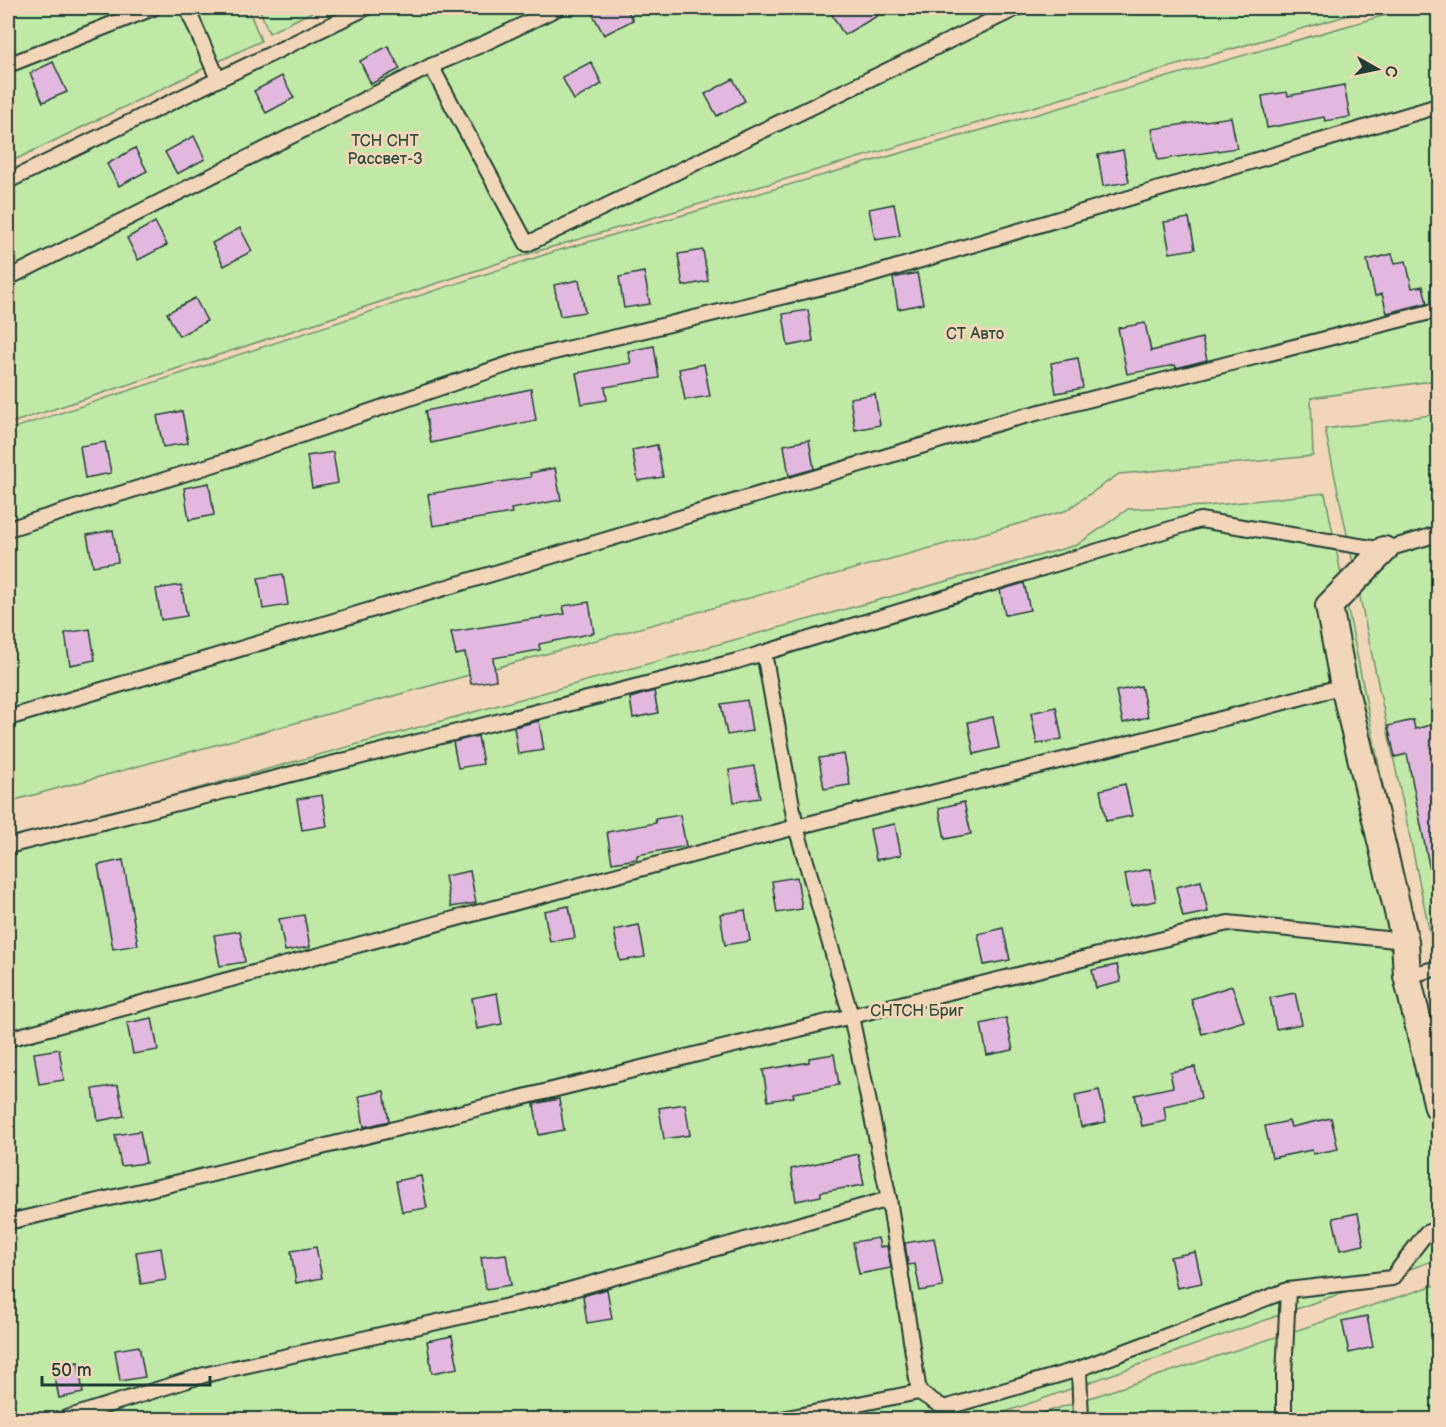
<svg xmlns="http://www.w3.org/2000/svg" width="1446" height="1427" viewBox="0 0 1446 1427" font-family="'Balsamiq Sans',sans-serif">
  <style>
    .green { fill: #bfe9a5; stroke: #6f936c; stroke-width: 1.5 }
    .building { fill: #e3b8de; stroke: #1f3d34; stroke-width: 1.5 }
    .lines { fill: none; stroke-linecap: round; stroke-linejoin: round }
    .lane-casing { stroke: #1f3d34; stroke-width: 18 }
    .street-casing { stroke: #1f3d34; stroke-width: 30 }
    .lane { stroke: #f1d6b8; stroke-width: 14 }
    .street { stroke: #f1d6b8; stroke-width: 26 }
    .labels { text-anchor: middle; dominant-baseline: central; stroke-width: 6; stroke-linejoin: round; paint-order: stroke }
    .park-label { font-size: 16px; fill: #2f4e3f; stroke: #f1d6b8 }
  </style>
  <rect width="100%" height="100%" fill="#f1d6b8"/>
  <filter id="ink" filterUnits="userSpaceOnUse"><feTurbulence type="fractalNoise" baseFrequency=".0167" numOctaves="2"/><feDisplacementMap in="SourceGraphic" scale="12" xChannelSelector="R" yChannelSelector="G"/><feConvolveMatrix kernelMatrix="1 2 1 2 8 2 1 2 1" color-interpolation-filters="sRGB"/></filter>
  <g filter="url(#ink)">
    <!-- green -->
    <g class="green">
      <polygon points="8,8 248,8 261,41 8,163"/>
      <polygon points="259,8 320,8 269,33"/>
      <polygon points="351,8 1373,8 511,259 8,424 8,174"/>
      <polygon points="1410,8 1438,8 1438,380 1311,398 1313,456 1119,474 1065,511 8,802 8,430 553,252"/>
      <polygon points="1438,414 1438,972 1325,429"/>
      <polygon points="1325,493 1438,1064 1438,1259 994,1416 993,1419 8,1420 8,841 1077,545 1128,509 1207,506"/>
      <polygon points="1438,1284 1438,1419 1025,1419"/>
    </g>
    <!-- building -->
    <g class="building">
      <polygon points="602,8 626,8 633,20 604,35 592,13"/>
      <polygon points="828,8 891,8 844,35"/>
      <polygon points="388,46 400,69 371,84 360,61"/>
      <polygon points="53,62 67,92 43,102 30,73"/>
      <polygon points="591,62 602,84 574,100 562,77"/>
      <polygon points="282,76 294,98 266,113 254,91"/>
      <polygon points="733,79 745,101 717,116 705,94"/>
      <polygon points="1344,85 1350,117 1325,121 1324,117 1267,128 1262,96 1287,92 1288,96"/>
      <polygon points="1231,117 1237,148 1158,160 1152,129"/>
      <polygon points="194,136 205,159 177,174 165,152"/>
      <polygon points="135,148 147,171 119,186 107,164"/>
      <polygon points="1123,150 1129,182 1103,186 1098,155"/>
      <polygon points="894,204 900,236 875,240 869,209"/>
      <polygon points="1189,218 1195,249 1170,253 1164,222"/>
      <polygon points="155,222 167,245 138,260 127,238"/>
      <polygon points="240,228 252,251 224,266 212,243"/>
      <polygon points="703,250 708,281 683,286 678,254"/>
      <polygon points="1392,254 1395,263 1406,261 1412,288 1423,286 1427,303 1387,313 1382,294 1375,296 1367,260"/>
      <polygon points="644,272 650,304 624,308 619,277"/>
      <polygon points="917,273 923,304 898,309 893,278"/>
      <polygon points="579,280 585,312 560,316 554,285"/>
      <polygon points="195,298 207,321 179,336 167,313"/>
      <polygon points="808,310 813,341 788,346 783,314"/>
      <polygon points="1145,323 1151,351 1202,338 1207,360 1176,368 1175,365 1127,374 1118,328"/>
      <polygon points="654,346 659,378 605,387 607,400 582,404 576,373 631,363 628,351"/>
      <polygon points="1078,358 1083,388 1056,393 1051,363"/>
      <polygon points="704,364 710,396 685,400 679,369"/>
      <polygon points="531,389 536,420 431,443 425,411"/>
      <polygon points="875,394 880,425 855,430 850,398"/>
      <polygon points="182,411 188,443 163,447 157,416"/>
      <polygon points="809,440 814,469 789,476 784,445"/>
      <polygon points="105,442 111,473 85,478 80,446"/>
      <polygon points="657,445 663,477 638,481 632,450"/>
      <polygon points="333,452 338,483 312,488 307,456"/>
      <polygon points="555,468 561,500 511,509 512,513 433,526 428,494 531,477 530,473"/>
      <polygon points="209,483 214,515 189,520 184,488"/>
      <polygon points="113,530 118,562 93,566 87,535"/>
      <polygon points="283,574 288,605 263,609 258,578"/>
      <polygon points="1024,583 1030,610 1005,615 1000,590"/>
      <polygon points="181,585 187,616 161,620 156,589"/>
      <polygon points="589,602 594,633 539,644 540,650 493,658 496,680 471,684 465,653 456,655 451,632 565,614 563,606"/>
      <polygon points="90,629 95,660 70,665 65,633"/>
      <polygon points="1141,686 1148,717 1123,723 1116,691"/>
      <polygon points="654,691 658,713 633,718 630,698"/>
      <polygon points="747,700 752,731 727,735 721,704"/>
      <polygon points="1056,707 1062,739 1037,744 1031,713"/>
      <polygon points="993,717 999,748 974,754 968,722"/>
      <polygon points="1413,720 1415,729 1438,723 1438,870 1430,871 1407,754 1395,757 1388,726"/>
      <polygon points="539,721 544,750 518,754 514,727"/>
      <polygon points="478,736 483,764 458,768 453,742"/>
      <polygon points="844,754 850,785 824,789 819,758"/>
      <polygon points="754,766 760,798 734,802 729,770"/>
      <polygon points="1125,784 1132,816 1106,821 1100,790"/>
      <polygon points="322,795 327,826 302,830 297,799"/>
      <polygon points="964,802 971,834 945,839 939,808"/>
      <polygon points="680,815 686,846 637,855 637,859 612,863 607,832 656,823 655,819"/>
      <polygon points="895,824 901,855 876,860 870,829"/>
      <polygon points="123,860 138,945 113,949 98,865"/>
      <polygon points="1150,869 1156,901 1131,906 1125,874"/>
      <polygon points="470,871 476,903 451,907 445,876"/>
      <polygon points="797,877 802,909 777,913 772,881"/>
      <polygon points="1201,881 1208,912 1183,917 1176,887"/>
      <polygon points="569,906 575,938 550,942 544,911"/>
      <polygon points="745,910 750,941 725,945 720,914"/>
      <polygon points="304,915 310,947 285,951 279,919"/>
      <polygon points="639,925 645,957 620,961 614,930"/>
      <polygon points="1003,928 1010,960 984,965 978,934"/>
      <polygon points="240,931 245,962 220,966 214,935"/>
      <polygon points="1117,965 1121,982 1096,988 1092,970"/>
      <polygon points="1232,986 1244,1021 1202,1034 1191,999"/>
      <polygon points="497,993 502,1024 477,1029 472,998"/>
      <polygon points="1295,993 1302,1024 1276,1029 1270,998"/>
      <polygon points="152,1018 158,1050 133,1054 127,1023"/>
      <polygon points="1006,1018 1013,1050 987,1055 981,1024"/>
      <polygon points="59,1049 64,1080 39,1084 34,1053"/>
      <polygon points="834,1054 839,1085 793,1093 794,1097 768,1101 763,1070 809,1062 809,1058"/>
      <polygon points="1195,1067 1201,1098 1164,1106 1166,1121 1142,1126 1135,1095 1173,1087 1170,1072"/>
      <polygon points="118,1085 124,1116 98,1121 93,1089"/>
      <polygon points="1099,1090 1106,1122 1081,1127 1075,1095"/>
      <polygon points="384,1091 389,1121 364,1127 359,1096"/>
      <polygon points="559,1099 564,1130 539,1135 534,1104"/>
      <polygon points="685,1104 690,1135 664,1139 659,1108"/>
      <polygon points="1331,1118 1338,1149 1313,1154 1312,1150 1272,1158 1265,1126 1289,1121 1291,1127"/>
      <polygon points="140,1131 146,1163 121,1166 115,1135"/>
      <polygon points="858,1154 864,1185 821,1192 821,1196 796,1201 791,1169"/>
      <polygon points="421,1176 427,1208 402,1212 396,1181"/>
      <polygon points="1358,1213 1364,1245 1340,1250 1333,1218"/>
      <polygon points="878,1238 880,1247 887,1246 891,1268 859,1274 853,1242"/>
      <polygon points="934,1238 943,1287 920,1291 915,1264 908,1265 905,1243"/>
      <polygon points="316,1247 322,1278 296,1283 291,1251"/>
      <polygon points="161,1248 166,1280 141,1284 136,1252"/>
      <polygon points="1195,1252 1202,1283 1177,1288 1170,1257"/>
      <polygon points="506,1254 511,1285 486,1289 481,1257"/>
      <polygon points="607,1289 612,1319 587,1323 583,1296"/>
      <polygon points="1367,1316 1373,1347 1349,1353 1342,1321"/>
      <polygon points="452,1336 458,1368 432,1373 427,1341"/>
      <polygon points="139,1346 145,1377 120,1381 115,1350"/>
      <polygon points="78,1362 83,1393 59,1398 53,1367"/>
    </g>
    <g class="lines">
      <defs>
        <g id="lane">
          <polyline points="187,8 218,79"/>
          <polyline points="8,65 153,8"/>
          <polyline points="431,66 527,244 1017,8"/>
          <polyline points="8,181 366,8"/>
          <polyline points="8,278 431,66 483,44 558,8"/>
          <polyline points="8,529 228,460 521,360 864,277 1438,106"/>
          <polyline points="764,653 796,827 851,1016 889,1199 919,1392"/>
          <polyline points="8,718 1005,421 1438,310"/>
          <polyline points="8,846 737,661 1200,520 1384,550 1438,534"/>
          <polyline points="1407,976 1438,968"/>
          <polyline points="8,1039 796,827 1150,738 1344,686"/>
          <polyline points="8,1222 192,1179 1228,923 1405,941"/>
          <polyline points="1079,1369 1081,1420"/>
          <polyline points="60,1420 204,1375 534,1300 889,1199"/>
          <polyline points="777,1420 919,1392 944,1408 1079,1369 1288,1290 1392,1278 1426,1233 1438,1229"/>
          <polyline points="1284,1420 1284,1376 1288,1290"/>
        </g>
        <polyline id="street" points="1384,550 1329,606 1344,686 1405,941 1407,976 1438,1107"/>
      </defs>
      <!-- lane casing -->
      <use href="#lane" class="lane-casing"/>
      <!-- street casing -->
      <use href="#street" class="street-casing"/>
      <!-- lane -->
      <use href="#lane" class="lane"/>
      <!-- street -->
      <use href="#street" class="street"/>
    </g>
  </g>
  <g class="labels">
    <!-- park labels -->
    <g class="park-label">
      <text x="385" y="141">ТСН СНТ<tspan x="385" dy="18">Рассвет-3</tspan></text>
      <text x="975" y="334">СТ Авто</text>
      <text x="917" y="1011">СНТСН Бриг</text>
    </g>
  </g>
  <!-- margin -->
  <rect width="1446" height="1427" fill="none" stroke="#f1d6b8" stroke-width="30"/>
  <rect x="15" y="15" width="1416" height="1397" fill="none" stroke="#1f3d34" stroke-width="2" filter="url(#ink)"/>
  <!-- north arrow -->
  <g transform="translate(1377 69) rotate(99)" stroke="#f1d6b8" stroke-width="4.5" paint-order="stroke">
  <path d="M0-4.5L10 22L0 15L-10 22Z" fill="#1f3d34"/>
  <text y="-9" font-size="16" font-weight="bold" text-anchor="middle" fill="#1f3d34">С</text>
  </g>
  <!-- scale -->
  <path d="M42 1376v9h168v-9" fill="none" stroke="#1f3d34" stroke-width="3"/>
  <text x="51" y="1376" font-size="18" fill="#1f3d34" stroke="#f1d6b8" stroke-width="4.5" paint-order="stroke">50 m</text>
</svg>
